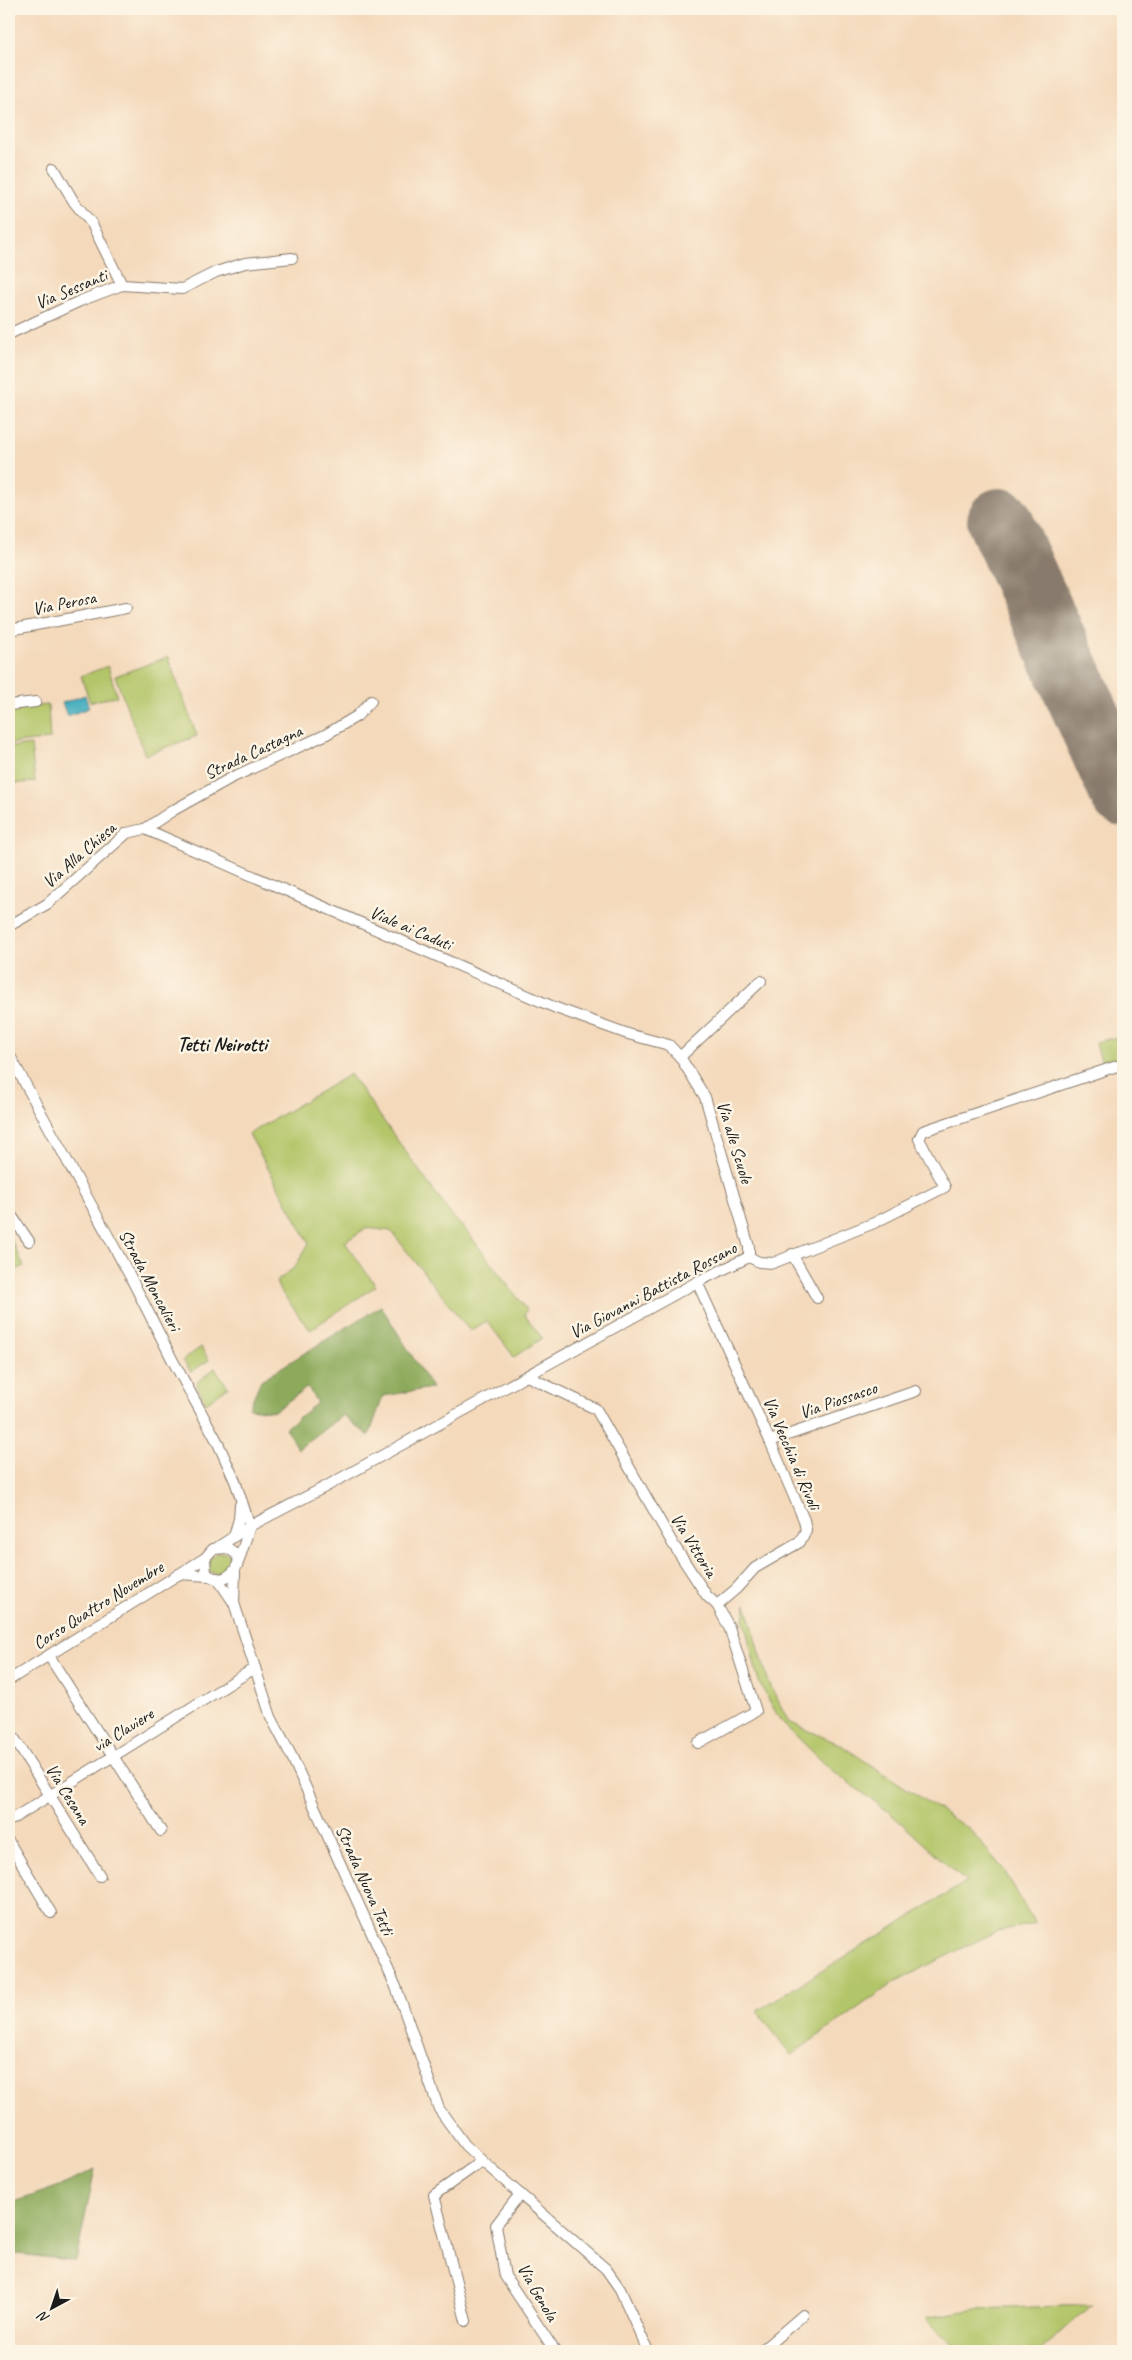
<svg xmlns="http://www.w3.org/2000/svg" width="1132" height="2360" viewBox="0 0 1132 2360" font-family="Caveat,sans-serif">
  <style>
    .green { fill: #b2c568; stroke: #677042 }
    .forest { fill: #8daa5c; stroke: #54633c }
    .water { fill: #3facbd; stroke: #2e646c }
    .lines { fill: none; stroke-linecap: round; stroke-linejoin: round }
    .runway { stroke: #887a6c; stroke-width: 66 }
    .minor-casing { stroke: #887a6c; stroke-width: 12 }
    .minor { stroke: #fff; stroke-width: 10 }
    .labels { text-anchor: middle; dominant-baseline: central; stroke-width: 5; stroke-linejoin: round; paint-order: stroke }
    .street-label { font-size: 18px; fill: #1c1c1c; stroke: #fcf5e5 }
    .quarter-label { font-size: 20px; font-weight: bold; fill: #1c1c1c; stroke: #fcf5e5 }
  </style>
  <rect width="100%" height="100%" fill="#fcf5e5"/>
  <filter id="ink" filterUnits="userSpaceOnUse"><feTurbulence type="fractalNoise" baseFrequency=".02" numOctaves="2"/><feDisplacementMap in="SourceGraphic" scale="10" xChannelSelector="R" yChannelSelector="G"/><feConvolveMatrix kernelMatrix="1 2 1 2 8 2 1 2 1" color-interpolation-filters="sRGB"/></filter>
  <filter id="wash" filterUnits="userSpaceOnUse"><feTurbulence type="fractalNoise" baseFrequency=".0096" numOctaves="4" result="noise"/><feDisplacementMap in="SourceGraphic" scale="20" xChannelSelector="R" yChannelSelector="G"/><feGaussianBlur stdDeviation="1.12" result="paint"/><feColorMatrix in="noise" values="0 0 0 0 0 0 0 0 0 0 0 0 0 0 0 0 0 1.4 0 .05"/><feComposite in="paint" operator="in"/></filter>
  <g filter="url(#wash)">
    <rect width="100%" height="100%" fill="#f4d9bb"/>
    <!-- green -->
    <g class="green">
      <polygon points="168,657 197,736 145,755 115,676"/>
      <polygon points="108,666 117,696 90,702 81,676"/>
      <polygon points="48,705 50,739 9,744 9,709"/>
      <polygon points="31,745 35,782 9,784 9,747"/>
      <polygon points="1123,1036 1123,1059 1103,1065 1095,1042"/>
      <polygon points="350,1074 451,1215 465,1229 527,1310 524,1314 542,1338 514,1357 487,1321 470,1331 391,1231 366,1228 345,1242 376,1286 310,1330 279,1289 276,1282 295,1267 309,1243 249,1134"/>
      <polygon points="9,1236 24,1266 9,1274"/>
      <polygon points="201,1347 209,1360 191,1372 183,1360"/>
      <polygon points="215,1368 228,1387 206,1403 197,1386 198,1381"/>
      <polygon points="223,1552 230,1555 231,1566 222,1574 214,1574 208,1570 210,1558 216,1553"/>
      <polygon points="746,1604 769,1683 789,1722 839,1744 970,1830 1004,1870 1035,1924 997,1931 896,1981 791,2055 757,2011 966,1882 890,1813 829,1768 780,1720 759,1682 744,1621"/>
      <polygon points="1092,2305 1040,2351 960,2351 925,2318 976,2309"/>
    </g>
    <!-- forest -->
    <g class="forest">
      <polygon points="381,1306 432,1388 383,1396 369,1436 343,1415 298,1449 285,1428 317,1403 308,1387 274,1411 249,1408 261,1380"/>
      <polygon points="95,2169 76,2261 9,2253 9,2204 65,2184"/>
    </g>
    <!-- water -->
    <polygon class="water" points="85,695 89,708 67,716 62,703"/>
    <g class="lines">
      <!-- runway -->
      <polyline class="runway" points="1000,521 1123,794"/>
    </g>
  </g>
  <g filter="url(#ink)">
    <g class="lines">
      <defs>
        <g id="minor">
          <polyline points="54,168 74,202 92,224 122,285"/>
          <polyline points="9,334 80,301 122,285 182,289 216,272 245,263 292,258"/>
          <polyline points="9,630 126,608"/>
          <polyline points="9,705 36,702"/>
          <polyline points="145,829 556,1008 628,1034 669,1045 680,1057 705,1097 749,1247 749,1257"/>
          <polyline points="9,926 47,904 127,833 145,829 172,811 231,778 325,735 357,716 371,701"/>
          <polyline points="9,1054 130,1276 173,1361 217,1441 235,1481 250,1526 239,1560"/>
          <polyline points="680,1057 761,981"/>
          <polyline points="9,1212 29,1241"/>
          <polyline points="792,1254 817,1298"/>
          <polyline points="749,1257 759,1262 773,1263 874,1223 945,1187 919,1139 923,1131 1123,1064"/>
          <polyline points="697,1282 770,1441 804,1520 806,1530 800,1542 755,1568 736,1589 717,1605"/>
          <polyline points="527,1376 596,1409 673,1544 707,1596 717,1605 729,1627 756,1711 698,1743"/>
          <polyline points="770,1441 916,1391"/>
          <polyline points="234,1536 239,1519 240,1505"/>
          <polyline points="218,1547 250,1526 325,1487 697,1282 749,1257"/>
          <polyline points="179,1574 209,1576"/>
          <polyline points="217,1578 234,1603 271,1717 292,1757 396,1987 439,2109 465,2145 482,2161 606,2269 620,2289 648,2351"/>
          <polyline points="234,1603 235,1572"/>
          <polyline points="49,1656 161,1831"/>
          <path d="M9,1680L205,1558L213,1549L228,1548L236,1554L239,1560C235,1575 220,1586 206,1573L205,1558"/>
          <polyline points="9,1730 100,1876"/>
          <polyline points="9,1821 255,1668"/>
          <polyline points="9,1842 51,1913"/>
          <polyline points="520,2194 496,2225 505,2276 555,2351"/>
          <polyline points="466,2321 434,2195 482,2161"/>
          <polyline points="761,2351 803,2315"/>
        </g>
      </defs>
      <!-- minor casing -->
      <use href="#minor" class="minor-casing"/>
      <!-- minor -->
      <use href="#minor" class="minor"/>
    </g>
  </g>
  <g class="labels">
    <!-- street labels -->
    <g class="street-label">
      <text transform="translate(71 289) rotate(-23)">Via Sessanti</text>
      <text transform="translate(64 603) rotate(-11)">Via Perosa</text>
      <text transform="translate(253 752) rotate(-25)">Strada Castagna</text>
      <text transform="translate(79 855) rotate(-41)">Via Alla Chiesa</text>
      <text transform="translate(411 928) rotate(23)">Viale ai Caduti</text>
      <text transform="translate(735 1142) rotate(73)">Via alle Scuole</text>
      <text transform="translate(150 1280) rotate(62)">Strada Moncalieri</text>
      <text transform="translate(653 1290) rotate(-28)">Via Giovanni Battista Rossano</text>
      <text transform="translate(838 1400) rotate(-19)">Via Piossasco</text>
      <text transform="translate(792 1453) rotate(67)">Via Vecchia di Rivoli</text>
      <text transform="translate(694 1545) rotate(58)">Via Vittoria</text>
      <text transform="translate(98 1605) rotate(-32)">Corso Quattro Novembre</text>
      <text transform="translate(123 1730) rotate(-32)">via Claviere</text>
      <text transform="translate(68 1794) rotate(58)">Via Cesana</text>
      <text transform="translate(365 1880) rotate(66)">Strada Nuova Tetti</text>
      <text transform="translate(538 2292) rotate(60)">Via Genola</text>
    </g>
    <!-- quarter labels -->
    <g class="quarter-label">
      <text x="222" y="1044">Tetti Neirotti</text>
    </g>
  </g>
  <!-- margin -->
  <rect width="1132" height="2360" fill="none" stroke="#fcf5e5" stroke-width="30"/>
  <!-- north arrow -->
  <g transform="translate(52 2308) rotate(220)" stroke="#fcf5e5" stroke-width="4" paint-order="stroke">
  <path d="M0-4L9 19L0 12L-9 19Z" fill="#1c1c1c"/>
  <text y="-8" font-size="14" font-weight="bold" text-anchor="middle" fill="#1c1c1c">N</text>
  </g>
</svg>
